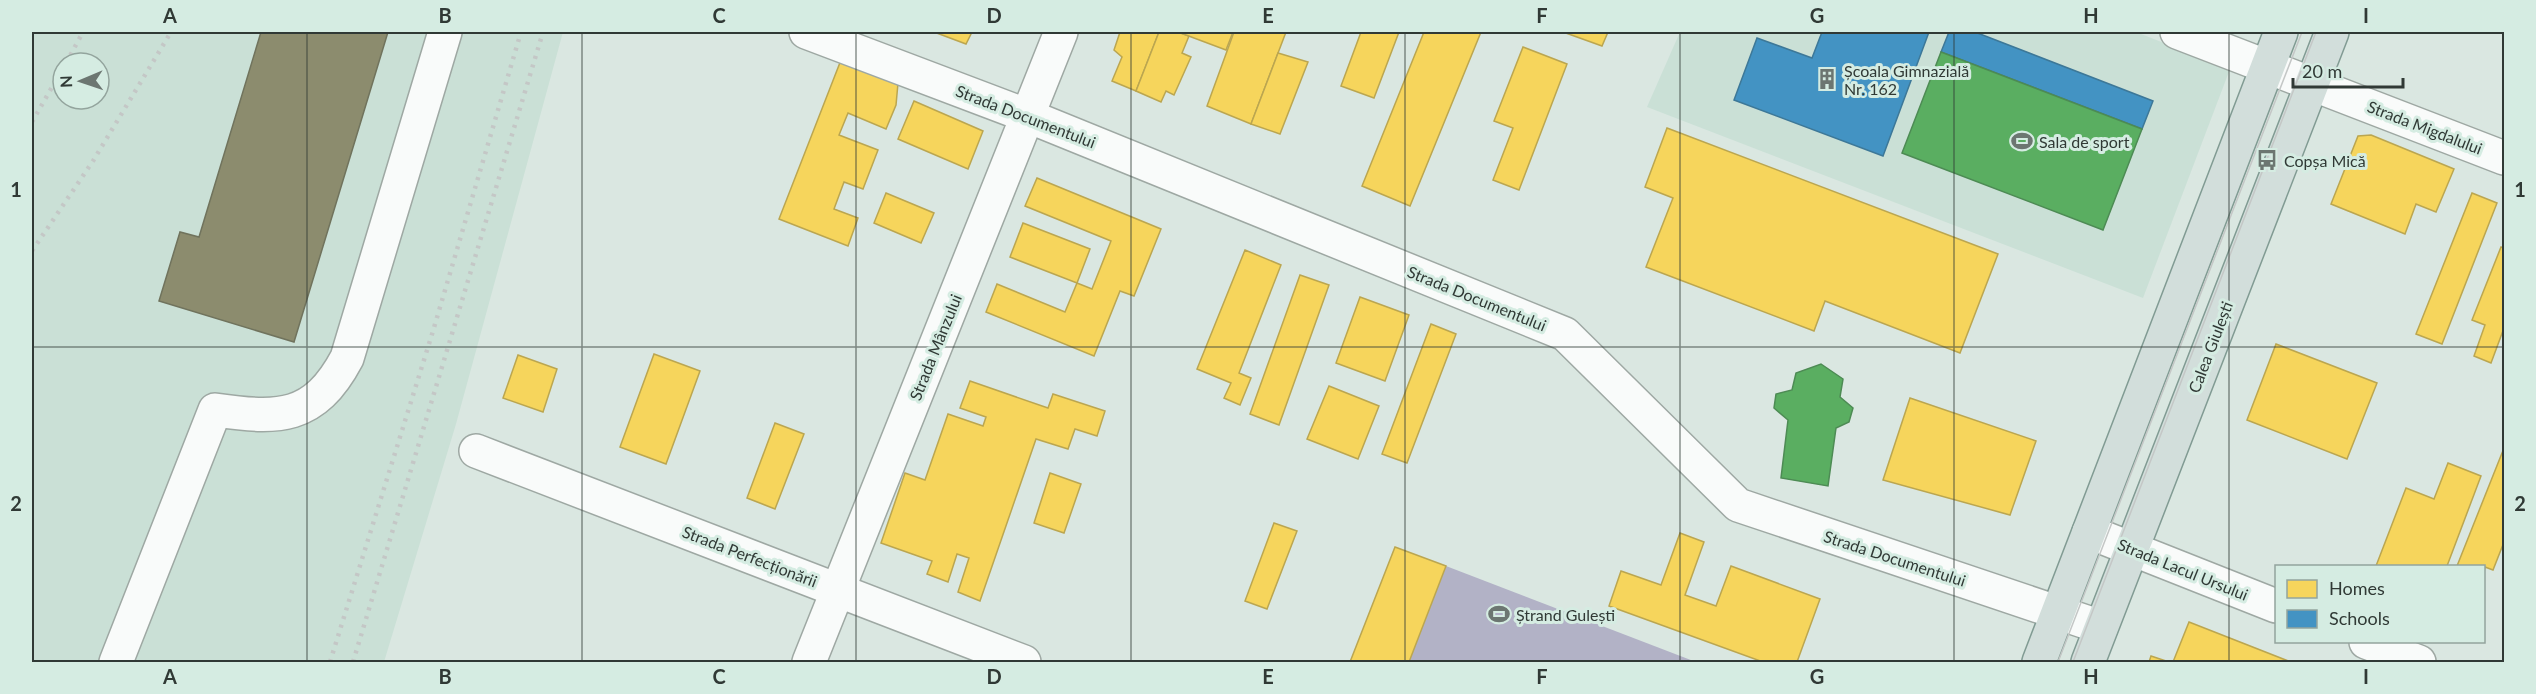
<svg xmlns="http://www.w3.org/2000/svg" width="2536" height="694" viewBox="0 0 2536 694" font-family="Lato,sans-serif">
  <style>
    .built { fill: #cae0d6; fill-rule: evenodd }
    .water { fill: #b2b2c6 }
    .homes { fill: #f6d55c; stroke: #bba650; stroke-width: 1.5 }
    .schools { fill: #4393c3; stroke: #3d7898; stroke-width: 1.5 }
    .public { fill: #5aae61; stroke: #4d8b54; stroke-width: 1.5 }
    .industry { fill: #8c8c6e; stroke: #70735d; stroke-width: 1.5 }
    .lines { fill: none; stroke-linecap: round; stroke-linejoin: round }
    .minor-casing { stroke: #9ea8a3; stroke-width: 36 }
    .major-casing { stroke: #819b93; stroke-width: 36 }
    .minor { stroke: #f9fbfa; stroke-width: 33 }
    .major { stroke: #d2dedb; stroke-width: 33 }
    .tram { stroke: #c4c7c6; stroke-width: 1.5 }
    .rail { stroke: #c4c7c6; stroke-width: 4.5; stroke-dasharray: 3 6; stroke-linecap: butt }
    .grid { fill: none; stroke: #303935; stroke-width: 1.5; stroke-opacity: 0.55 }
    .labels { text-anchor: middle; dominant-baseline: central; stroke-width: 6; stroke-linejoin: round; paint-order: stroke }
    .poi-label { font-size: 16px; fill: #303935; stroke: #d5ece2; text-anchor: start }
    .street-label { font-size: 16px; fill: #303935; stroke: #d5ece2 }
    .neatline { fill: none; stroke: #303935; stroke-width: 2 }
    .grid-label { font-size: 20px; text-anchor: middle; font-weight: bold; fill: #303935 }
  </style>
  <rect width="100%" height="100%" fill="#dae7e1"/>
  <!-- built -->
  <g class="built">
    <path d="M32,32H563L456,424L384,662H32ZM63,63H99V99H63Z"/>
    <polygon points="1680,32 2136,32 2230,69 2143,298 1647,107"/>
  </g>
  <!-- water -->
  <polygon class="water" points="1446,566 1696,662 1409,662"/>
  <!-- homes -->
  <g class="homes">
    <polygon points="934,32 972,32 966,44"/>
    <polygon points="1120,32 1159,32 1136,91 1112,81 1122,57 1114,50"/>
    <polygon points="1159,32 1178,32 1189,36 1182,53 1191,57 1174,95 1166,91 1161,102 1136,91"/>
    <polygon points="1178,32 1233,32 1226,50"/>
    <polygon points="1234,32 1286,32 1251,124 1207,106"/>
    <polygon points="1361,32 1399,32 1374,98 1341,86"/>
    <polygon points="1424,32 1481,32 1410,206 1362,186"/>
    <polygon points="1563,32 1608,32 1602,46"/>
    <polygon points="1523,47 1567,64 1519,190 1493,180 1513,128 1494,121"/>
    <polygon points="1278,53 1308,62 1280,134 1251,124"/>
    <polygon points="841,60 898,83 896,105 886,129 848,113 839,135 878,150 863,189 844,182 834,209 858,218 848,246 779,219"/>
    <polygon points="914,101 983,131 968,169 898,139"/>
    <polygon points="1667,128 1998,254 1960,353 1825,301 1814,331 1646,267 1673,198 1645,187"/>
    <polygon points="2371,135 2454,169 2436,212 2416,204 2405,234 2331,204 2358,136"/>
    <polygon points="1037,178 1161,229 1134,296 1120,291 1094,356 986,312 997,284 1065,312 1077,283 1092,289 1111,241 1025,206"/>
    <polygon points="886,193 934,213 921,243 874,223"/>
    <polygon points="2472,193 2497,203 2442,344 2416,334"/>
    <polygon points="1023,223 1090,249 1077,283 1010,257"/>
    <polygon points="2501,247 2504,248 2504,328 2491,363 2474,356 2485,325 2472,320"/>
    <polygon points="1245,250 1281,265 1239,373 1251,378 1240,405 1224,398 1231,383 1197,369"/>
    <polygon points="1300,275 1329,285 1279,425 1250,414"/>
    <polygon points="1360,297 1409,315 1385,381 1336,363"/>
    <polygon points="1431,324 1456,334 1407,463 1382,454"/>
    <polygon points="2276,344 2377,383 2347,459 2247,420"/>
    <polygon points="654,354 700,371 666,464 620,447"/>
    <polygon points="518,355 557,369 543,412 503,398"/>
    <polygon points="970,381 1048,408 1053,394 1105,411 1097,436 1075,429 1068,449 1036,439 980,601 958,592 969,558 957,554 948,582 927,574 932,561 881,543 905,473 925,480 948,414 983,426 986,417 960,408"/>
    <polygon points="1329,386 1379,406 1358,459 1307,439"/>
    <polygon points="1910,398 2036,441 2010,515 1883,480"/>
    <polygon points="775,423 804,434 775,509 747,498"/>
    <polygon points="2504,448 2504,542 2493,570 2485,567 2484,572 2484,566 2457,566"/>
    <polygon points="2448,463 2481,476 2447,566 2376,566 2406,488 2434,499"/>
    <polygon points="1050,473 1081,484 1064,533 1034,523"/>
    <polygon points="1274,523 1297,531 1267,609 1245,601"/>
    <polygon points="1680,533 1704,542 1685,595 1716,606 1731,566 1820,599 1797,662 1763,662 1609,606 1621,571 1661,585"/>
    <polygon points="1395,547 1446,566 1409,662 1350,662"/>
    <polygon points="2189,622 2291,662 2173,662"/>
    <polygon points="2151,656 2169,662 2149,662"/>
  </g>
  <!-- schools -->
  <g class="schools">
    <polygon points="1822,32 1929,32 1883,156 1734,100 1757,38 1812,58"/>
    <polygon points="1949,32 1975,32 2153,101 2142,129 1941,52"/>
  </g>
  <!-- public -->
  <g class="public">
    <polygon points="1941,52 2142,129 2103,230 1902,153"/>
    <polygon points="1821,364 1843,379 1840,397 1853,408 1849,422 1836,428 1828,486 1781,478 1788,420 1774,408 1776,394 1792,390 1796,373"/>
  </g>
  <!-- industry -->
  <polygon class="industry" points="261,32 388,32 294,342 159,301 180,232 199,237"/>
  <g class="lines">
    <defs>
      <g id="minor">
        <polyline points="806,32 1028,116 1565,334 1738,505 2101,627"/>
        <polyline points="2177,32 2504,158"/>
        <polyline points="476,451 1024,662"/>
        <polyline points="2089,532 2276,606"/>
        <polyline points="2366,642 2419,662"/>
        <path d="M116,662L215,410C279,419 314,420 347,358L445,32"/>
        <polyline points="809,662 1061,32"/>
      </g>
      <g id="major">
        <polyline points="2039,662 2281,32"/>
        <polyline points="2088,662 2332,32"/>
      </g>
    </defs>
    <!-- minor casing -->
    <use href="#minor" class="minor-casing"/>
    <!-- major casing -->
    <use href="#major" class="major-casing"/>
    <!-- minor -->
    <use href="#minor" class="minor"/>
    <!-- major -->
    <use href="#major" class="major"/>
    <!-- tram -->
    <g class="tram">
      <polyline points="2058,662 2302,32"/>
      <polyline points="2073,662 2316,32"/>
    </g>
    <!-- rail -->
    <g class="rail">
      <polyline points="66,63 83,32"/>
      <polyline points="32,122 63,68"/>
      <polyline points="32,251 93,161 171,32"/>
      <polyline points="330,662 433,331 521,32"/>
      <polyline points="353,662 543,32"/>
    </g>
  </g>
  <!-- grid -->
  <path class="grid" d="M307,32V662M582,32V662M856,32V662M1131,32V662M1405,32V662M1680,32V662M1954,32V662M2229,32V662M32,347H2504"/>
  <!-- icons -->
  <defs>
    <symbol id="building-bare" viewBox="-9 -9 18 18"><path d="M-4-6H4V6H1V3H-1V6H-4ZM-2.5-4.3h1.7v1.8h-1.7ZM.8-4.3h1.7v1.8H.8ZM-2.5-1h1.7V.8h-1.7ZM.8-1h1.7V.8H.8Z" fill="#6c7671" stroke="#d5ece2" stroke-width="2.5" paint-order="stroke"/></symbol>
    <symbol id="stadium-bare" viewBox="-9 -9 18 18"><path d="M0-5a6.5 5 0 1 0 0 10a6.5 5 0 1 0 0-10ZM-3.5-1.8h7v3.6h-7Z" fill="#6c7671" stroke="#d5ece2" stroke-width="2.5" paint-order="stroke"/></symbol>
    <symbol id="bus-bare" viewBox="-9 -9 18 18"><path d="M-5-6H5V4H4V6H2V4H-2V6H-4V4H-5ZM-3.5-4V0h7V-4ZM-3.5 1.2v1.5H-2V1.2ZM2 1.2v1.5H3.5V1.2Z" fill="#6c7671" stroke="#d5ece2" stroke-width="2.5" paint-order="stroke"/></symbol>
  </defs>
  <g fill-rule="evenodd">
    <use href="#building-bare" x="1812" y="64" width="30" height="30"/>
    <use href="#stadium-bare" x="2007" y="126" width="30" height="30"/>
    <use href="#bus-bare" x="2252" y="145" width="30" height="30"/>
    <use href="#stadium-bare" x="1484" y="599" width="30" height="30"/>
  </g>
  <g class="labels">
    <!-- poi labels -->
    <g class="poi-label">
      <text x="1844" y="70">Școala Gimnazială<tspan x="1844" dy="18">Nr. 162</tspan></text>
      <text x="2039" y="141">Sala de sport</text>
      <text x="2284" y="160">Copșa Mică</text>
      <text x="1516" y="614">Ștrand Gulești</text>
    </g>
    <!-- street labels -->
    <g class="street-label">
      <text transform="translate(1026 116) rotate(21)">Strada Documentului</text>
      <text transform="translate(2425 127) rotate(21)">Strada Migdalului</text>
      <text transform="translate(1477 298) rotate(22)">Strada Documentului</text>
      <text transform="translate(935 347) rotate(-68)">Strada Mânzului</text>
      <text transform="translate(2210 347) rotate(-69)">Calea Giulești</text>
      <text transform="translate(750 556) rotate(21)">Strada Perfecționării</text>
      <text transform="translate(1895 558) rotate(18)">Strada Documentului</text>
      <text transform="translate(2183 569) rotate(22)">Strada Lacul Ursului</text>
    </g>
  </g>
  <!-- border -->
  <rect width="2536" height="694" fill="none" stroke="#d5ece2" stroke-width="66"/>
  <!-- legend -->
  <rect x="2275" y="565" width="210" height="78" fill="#d5ece2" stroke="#93a49d" stroke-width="1.5"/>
  <rect x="2287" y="580" width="30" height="18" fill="#f6d55c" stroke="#93a49d" stroke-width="1.5"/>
  <text x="2329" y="595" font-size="18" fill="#303935">Homes</text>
  <rect x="2287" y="610" width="30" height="18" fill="#4393c3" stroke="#93a49d" stroke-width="1.5"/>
  <text x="2329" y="625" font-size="18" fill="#303935">Schools</text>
  <!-- north arrow -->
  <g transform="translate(81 81) rotate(268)"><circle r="28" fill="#d5ece2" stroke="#93a49d" stroke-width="1.5"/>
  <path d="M0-4.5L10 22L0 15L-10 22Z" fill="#6c7671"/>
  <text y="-9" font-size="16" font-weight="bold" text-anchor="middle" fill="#303935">N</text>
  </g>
  <!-- scale -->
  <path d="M2293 78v9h110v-9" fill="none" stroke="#303935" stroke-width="3"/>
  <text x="2302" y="78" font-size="18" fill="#303935" stroke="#d5ece2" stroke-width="4.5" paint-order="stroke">20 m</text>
  <rect x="33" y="33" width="2470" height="628" class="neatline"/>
  <g class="grid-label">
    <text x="170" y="23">A</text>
    <text x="445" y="23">B</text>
    <text x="719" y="23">C</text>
    <text x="994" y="23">D</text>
    <text x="1268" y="23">E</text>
    <text x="1542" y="23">F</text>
    <text x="1817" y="23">G</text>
    <text x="2091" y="23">H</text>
    <text x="2366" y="23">I</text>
    <text x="16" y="197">1</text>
    <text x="2520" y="197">1</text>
    <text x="16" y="511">2</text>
    <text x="2520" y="511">2</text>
    <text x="170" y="684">A</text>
    <text x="445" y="684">B</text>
    <text x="719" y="684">C</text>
    <text x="994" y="684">D</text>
    <text x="1268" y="684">E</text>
    <text x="1542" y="684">F</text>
    <text x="1817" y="684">G</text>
    <text x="2091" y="684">H</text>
    <text x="2366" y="684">I</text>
  </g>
</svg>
